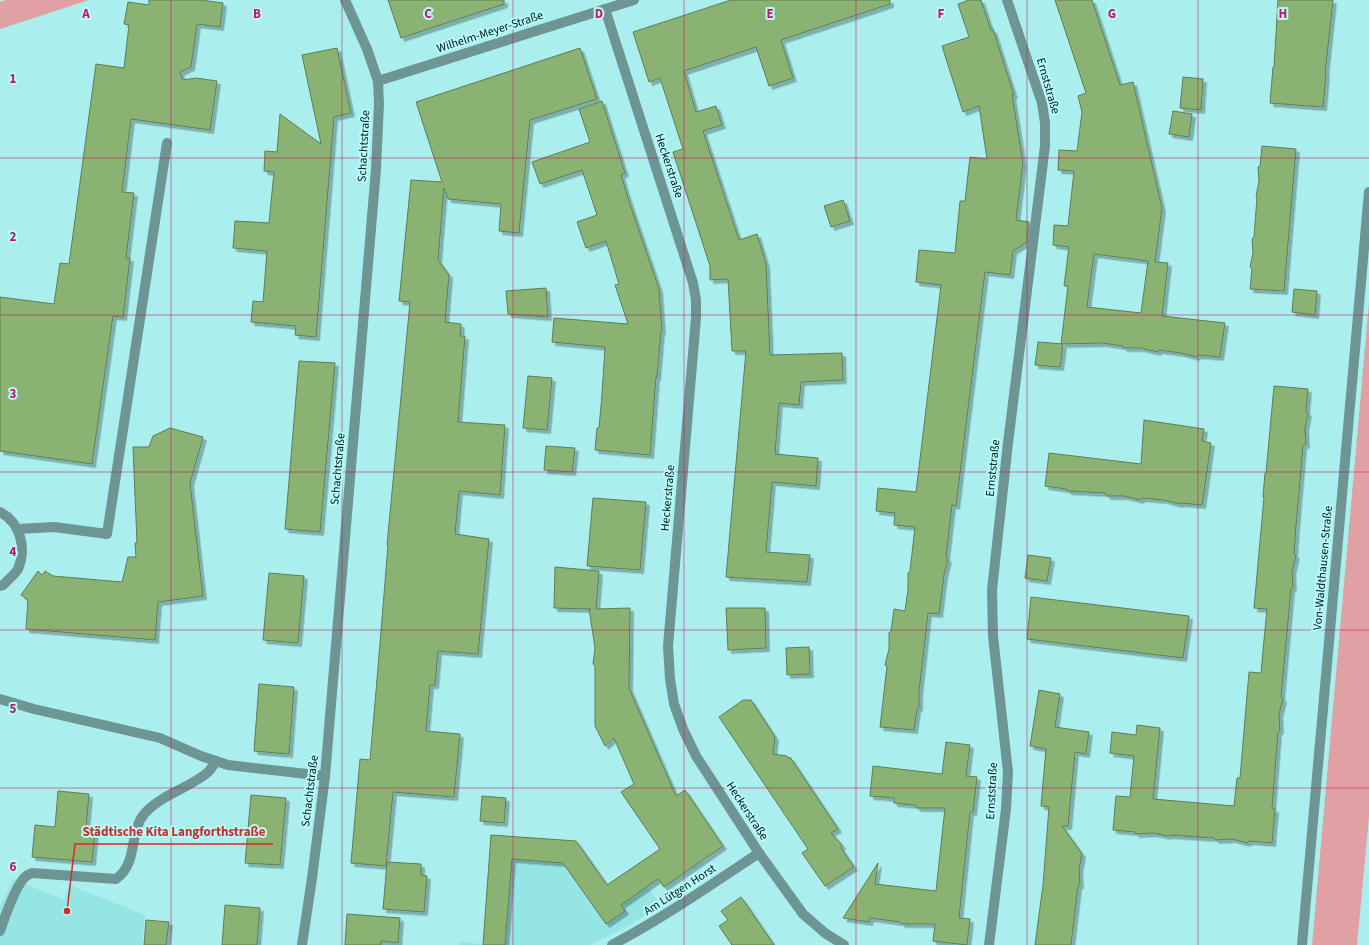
<svg xmlns="http://www.w3.org/2000/svg" width="1369" height="945" viewBox="0 0 1369 945" font-family="'Source Sans 3',sans-serif">
  <style>
    .built { fill: #95e5e4 }
    .green { fill: #e1a0a4 }
    .building { fill: #89b273; stroke: #617c53; fill-rule: evenodd; filter: url(#shadow) }
    .lines { fill: none; stroke-linecap: round; stroke-linejoin: round }
    .minor { stroke: #6d9594; stroke-width: 10 }
    .grid { fill: none; stroke: #c2185b; stroke-width: 1; stroke-opacity: 0.55 }
    .labels { text-anchor: middle; dominant-baseline: central; stroke-width: 4; stroke-linejoin: round; paint-order: stroke }
    .street-label { font-size: 12px; fill: #001717; stroke: #b7fcfb }
    .grid-label { font-size: 13px; text-anchor: middle; font-weight: bold; fill: #c2185b; stroke: #b7fcfb; stroke-width: 4; stroke-linejoin: round; paint-order: stroke }
    .leader { fill: none; stroke: #d62828; stroke-width: 1.5 }
    .callout-dot { fill: #d62828; stroke: #b7fcfb; stroke-width: 1.5 }
    .callout-label { font-size: 13px; text-anchor: middle; font-weight: bold; fill: #d62828; stroke: #b7fcfb; stroke-width: 4; stroke-linejoin: round; paint-order: stroke }
  </style>
  <defs>
    <filter id="shadow"><feDropShadow dx="3.5" dy="3.5" stdDeviation="0" flood-color="#0004"/></filter>
  </defs>
  <rect width="100%" height="100%" fill="#aaefee"/>
  <!-- built -->
  <g class="built">
    <polygon points="491,835 576,841 607,885 633,867 661,906 617,932 590,945 459,945 459,942 483,944"/>
    <polygon points="13,879 64,900 69,885 145,915 142,945 0,945 0,907"/>
  </g>
  <!-- green -->
  <g class="green">
    <polygon points="6,0 89,0 0,29 0,2"/>
    <polygon points="1369,302 1369,816 1357,945 1312,945"/>
  </g>
  <!-- building -->
  <g class="building">
    <polygon points="149,0 201,0 223,3 220,27 197,24 191,67 180,72 183,80 196,78 217,81 210,130 131,119 122,192 134,193 126,258 130,258 123,317 113,316 92,464 0,451 0,297 54,304 60,263 69,264 96,64 124,68 129,25 124,24 128,2 149,5"/>
    <polygon points="388,0 504,0 504,4 401,38"/>
    <polygon points="731,0 890,0 890,4 781,40 793,78 769,86 756,47 684,71 696,112 716,106 722,125 703,131 739,240 757,234 766,264 770,355 842,353 843,380 801,382 799,405 779,403 775,454 818,458 816,486 772,482 766,552 810,555 807,582 726,577 746,351 732,351 728,279 710,280 710,266 673,152 683,149 660,78 649,82 633,32"/>
    <polygon points="969,0 981,0 991,30 993,29 1014,95 1012,95 1023,163 1016,220 1029,222 1027,242 1013,251 1010,275 985,272 956,506 952,505 946,557 948,559 944,575 939,614 928,613 919,692 919,707 917,709 914,730 880,727 887,666 885,665 889,649 889,633 891,631 894,609 905,611 908,589 908,573 910,571 915,527 894,525 895,513 876,511 878,488 916,492 941,285 916,282 919,250 955,253 960,201 965,201 970,157 987,159 979,106 963,112 942,46 969,37 958,4"/>
    <path d="M1055,0H1092L1120,85L1133,82L1162,208L1155,262L1168,263L1162,316L1225,323L1220,357L1198,355L1196,357L1181,353L1159,350L1157,352L1141,348H1124L1123,346L1102,343L1061,344L1068,286H1064L1069,247L1053,245L1054,225L1068,226L1074,171L1058,170L1059,150L1077,151L1082,112L1078,96L1086,93ZM1094,254L1148,261L1141,313L1087,307Z"/>
    <polygon points="1278,0 1333,0 1325,74 1326,74 1323,107 1270,103 1273,67 1274,67"/>
    <polygon points="337,48 351,113 334,117 316,337 295,335 296,326 251,322 253,301 263,302 267,251 233,248 235,221 269,223 274,172 264,171 265,151 277,152 280,114 321,144 302,55"/>
    <polygon points="580,48 597,99 530,120 519,233 499,231 501,204 448,199 444,188 438,260 449,275 445,322 461,324 460,336 465,336 458,422 505,425 500,495 459,491 455,534 489,539 478,654 438,651 435,685 430,685 426,731 460,734 454,797 393,792 386,866 351,863 360,759 370,760 378,668 388,545 387,545 410,302 399,301 411,180 442,182 416,102"/>
    <polygon points="1183,77 1203,79 1201,110 1180,108"/>
    <polygon points="602,101 625,173 621,175 628,198 659,289 662,331 661,331 657,377 656,377 650,455 595,450 597,428 599,428 602,394 605,347 552,342 554,318 628,324 615,285 619,284 606,241 586,248 577,222 597,215 582,170 540,184 532,162 590,142 579,109"/>
    <polygon points="1173,111 1192,114 1189,137 1169,134"/>
    <polygon points="1262,146 1296,149 1284,291 1250,289 1252,269 1250,267 1253,253 1252,239 1254,237 1257,197 1256,196 1259,181 1258,167 1260,166"/>
    <polygon points="843,200 850,221 831,227 824,206"/>
    <polygon points="546,288 548,317 508,314 506,291"/>
    <polygon points="1294,289 1317,291 1315,315 1292,312"/>
    <polygon points="1038,342 1063,344 1060,367 1035,365"/>
    <polygon points="299,361 335,363 320,532 285,529"/>
    <polygon points="528,376 552,378 547,430 523,428"/>
    <polygon points="1274,386 1308,389 1306,411 1308,413 1305,428 1306,444 1303,446 1296,526 1294,554 1296,556 1292,571 1293,587 1291,589 1283,675 1281,697 1283,699 1279,714 1280,730 1278,732 1272,809 1275,809 1272,843 1249,841 1247,843 1232,839 1216,840 1214,838 1169,835 1168,836 1153,833 1136,834 1135,832 1113,830 1116,796 1130,797 1134,756 1110,753 1112,732 1136,735 1137,725 1160,728 1153,799 1234,806 1237,778 1240,778 1249,672 1261,673 1264,640 1267,609 1254,608 1264,497 1263,497 1265,473 1266,473"/>
    <polygon points="1144,420 1204,429 1202,441 1211,443 1202,505 1181,503 1179,504 1164,500 1142,498 1140,500 1124,496 1107,496 1105,493 1068,491 1066,489 1045,486 1049,453 1141,464"/>
    <polygon points="170,428 203,437 190,483 203,596 158,602 155,640 26,629 28,600 21,595 38,571 42,575 45,571 53,576 122,582 128,557 136,557 135,543 137,543 133,447 149,447 153,436"/>
    <polygon points="546,446 575,448 572,472 544,470"/>
    <polygon points="593,498 646,502 640,570 587,566"/>
    <polygon points="1028,555 1051,558 1047,581 1025,578"/>
    <polygon points="555,567 599,571 596,609 630,608 629,688 676,796 685,790 723,846 664,887 658,879 621,905 625,911 606,924 563,863 512,859 505,945 483,945 491,835 576,841 607,885 660,849 621,792 634,784 614,738 605,746 595,726 595,666 593,664 595,648 589,609 591,609 554,608"/>
    <polygon points="269,573 304,576 298,643 263,640"/>
    <polygon points="1031,597 1189,616 1183,658 1027,639"/>
    <polygon points="726,608 765,608 766,648 728,650"/>
    <polygon points="809,647 810,674 787,675 786,648"/>
    <polygon points="259,684 294,687 289,754 254,751"/>
    <polygon points="1039,690 1060,694 1055,727 1089,732 1086,754 1075,752 1068,826 1062,826 1082,854 1079,870 1080,885 1078,886 1071,945 1035,945 1043,885 1049,807 1041,806 1046,749 1030,746"/>
    <polygon points="743,700 751,700 775,737 773,754 787,756 790,759 790,757 838,829 831,833 842,845 841,848 854,867 825,886 802,853 808,849 719,717"/>
    <polygon points="946,742 970,745 966,776 977,777 973,812 970,812 959,918 970,919 967,945 933,941 935,924 902,924 900,922 870,918 869,922 843,918 878,863 875,884 936,891 945,808 917,808 915,805 894,803 894,798 870,796 873,766 942,774"/>
    <polygon points="58,791 89,794 86,829 95,830 92,862 32,857 35,825 55,827"/>
    <polygon points="251,795 286,798 280,865 245,863"/>
    <polygon points="482,796 506,798 504,823 480,821"/>
    <polygon points="387,862 421,864 421,875 427,876 424,912 383,909"/>
    <polygon points="741,897 748,907 774,945 732,945 719,926 728,920 721,911"/>
    <polygon points="225,905 260,908 257,945 222,945"/>
    <polygon points="347,914 400,918 398,943 381,941 381,945 345,945"/>
    <polygon points="146,920 169,922 166,945 144,945"/>
  </g>
  <g class="lines">
    <!-- minor -->
    <g class="minor">
      <polyline points="605,9 693,283 696,300 696,318 668,646 670,679 674,704 683,729 696,756 759,853 803,914 825,933 844,945"/>
      <polyline points="378,81 634,0"/>
      <path d="M0,512C20,522 27,548 18,569C15,574 8,580 3,585L0,586"/>
      <polyline points="18,529 54,527 107,534 167,143"/>
      <polyline points="0,699 34,709 160,738 201,756 228,765 325,776"/>
      <path d="M0,931C5,917 14,889 24,878C26,876 29,874 32,873L116,879C139,863 128,832 145,813C161,795 189,788 207,773C211,770 214,764 216,761"/>
      <polyline points="302,945 312,878 325,776 376,169 379,104 378,81 367,49 345,0"/>
      <path d="M612,945C663,918 711,885 759,853"/>
      <polyline points="989,945 1006,809 1008,772 993,636 992,590 1008,443 1045,146 1045,123 1042,103 1007,0"/>
      <polyline points="1302,945 1369,192"/>
    </g>
  </g>
  <!-- grid -->
  <path class="grid" d="M171,0V945M342,0V945M513,0V945M684,0V945M856,0V945M1027,0V945M1198,0V945M0,158H1369M0,315H1369M0,472H1369M0,630H1369M0,788H1369"/>
  <g class="labels">
    <!-- street labels -->
    <g class="street-label">
      <text transform="translate(490 32) rotate(-18)">Wilhelm-Meyer-Straße</text>
      <text transform="translate(1048 86) rotate(74)">Ernststraße</text>
      <text transform="translate(364 146) rotate(-87)">Schachtstraße</text>
      <text transform="translate(669 166) rotate(72)">Heckerstraße</text>
      <text transform="translate(993 468) rotate(-84)">Ernststraße</text>
      <text transform="translate(338 469) rotate(-85)">Schachtstraße</text>
      <text transform="translate(668 498) rotate(-85)">Heckerstraße</text>
      <text transform="translate(1323 568) rotate(-85)">Von-Waldthausen-Straße</text>
      <text transform="translate(310 791) rotate(-83)">Schachtstraße</text>
      <text transform="translate(992 791) rotate(-87)">Ernststraße</text>
      <text transform="translate(747 811) rotate(57)">Heckerstraße</text>
      <text transform="translate(680 890) rotate(-33)">Am Lütgen Horst</text>
    </g>
  </g>
  <g class="grid-label">
    <text x="86" y="18">A</text>
    <text x="257" y="18">B</text>
    <text x="428" y="18">C</text>
    <text x="599" y="18">D</text>
    <text x="770" y="18">E</text>
    <text x="941" y="18">F</text>
    <text x="1112" y="18">G</text>
    <text x="1283" y="18">H</text>
    <text x="13" y="83">1</text>
    <text x="13" y="241">2</text>
    <text x="13" y="398">3</text>
    <text x="13" y="556">4</text>
    <text x="13" y="713">5</text>
    <text x="13" y="871">6</text>
  </g>
  <!-- callouts -->
  <path class="leader" d="M67 911L75 844H273"/>
  <circle class="callout-dot" cx="67" cy="911" r="4"/>
  <g class="callout-label">
    <text x="174" y="836">Städtische Kita Langforthstraße</text>
  </g>
</svg>
